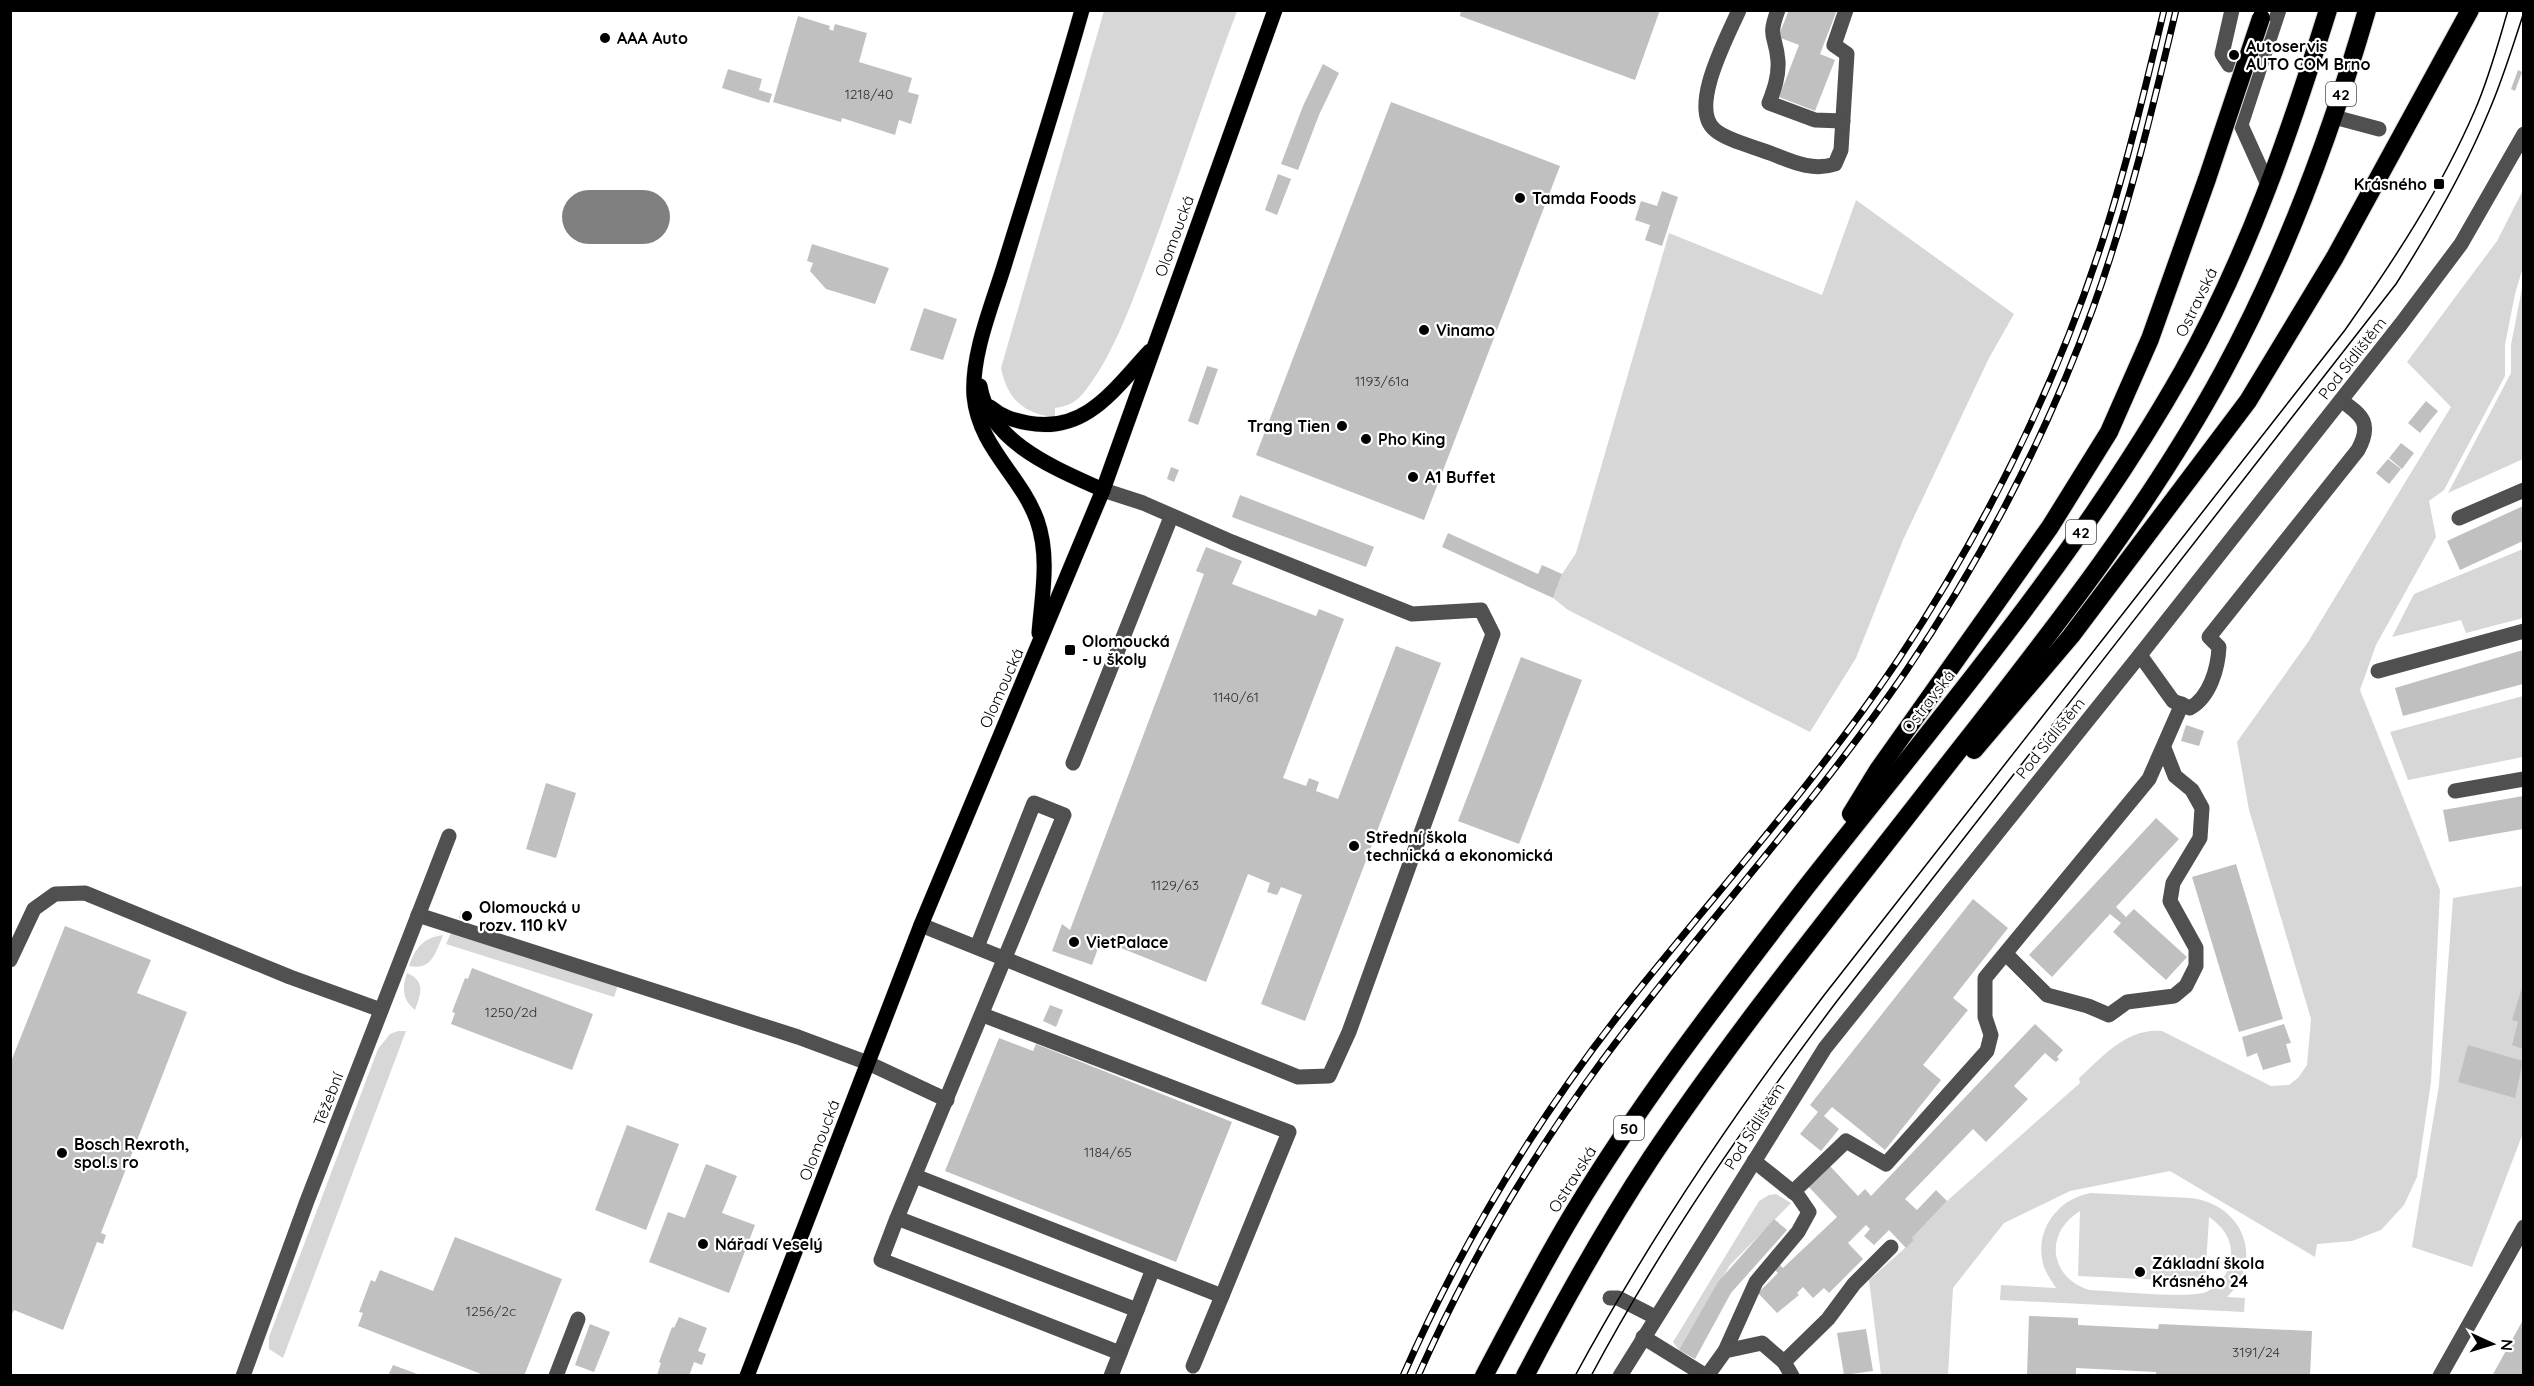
<svg xmlns="http://www.w3.org/2000/svg" width="2534" height="1386" viewBox="0 0 2534 1386" font-family="Quicksand,sans-serif">
  <style>
    .green { fill: #d7d7d7; fill-rule: evenodd }
    .lines { fill: none; stroke-linecap: round; stroke-linejoin: round }
    .taxiway { stroke: #808080; stroke-width: 54 }
    .building { fill: #c0c0c0 }
    .major-casing { stroke: #dbdbdb; stroke-width: 16 }
    .highway-casing { stroke: #dbdbdb; stroke-width: 20 }
    .minor { stroke: #505050; stroke-width: 15 }
    .major { stroke: #000; stroke-width: 15 }
    .highway { stroke: #000; stroke-width: 18 }
    .tram { stroke: #000; stroke-width: 1.5 }
    .rail-casing { stroke: #000; stroke-width: 7 }
    .rail { stroke: #fff; stroke-width: 4.5; stroke-dasharray: 14; stroke-linecap: butt }
    .highway-bridge-casing { stroke: #dbdbdb; stroke-width: 20; stroke-linecap: butt }
    .highway-bridge { stroke: #000; stroke-width: 18 }
    .poi-dot { fill: #000; stroke: #fff; stroke-width: 2 }
    .labels { text-anchor: middle; dominant-baseline: central; stroke-width: 4.5; stroke-linejoin: round; paint-order: stroke }
    .number-label { font-size: 14px; fill: #303030 }
    .shield { fill: #fff; stroke: #4c4c4c; stroke-width: 1.5 }
    .shield-label { font-size: 15px; font-weight: bold; fill: #000 }
    .poi-label { font-size: 16px; font-weight: bold; fill: #000; stroke: #fff; text-anchor: start }
    .street-label { font-size: 16px; fill: #000; stroke: #fff }
  </style>
  <rect width="100%" height="100%" fill="#fff"/>
  <!-- green -->
  <g class="green">
    <path d="M1104,11H1237C1206,93 1179,177 1148,260C1132,302 1113,356 1085,391C1077,402 1068,406 1055,408V417C1023,414 1007,398 1001,368Z"/>
    <path d="M2523,190V267L2515,294L2505,345V376L2444,490L2429,501L2436,537L2376,645L2360,690L2440,890L2431,1082L2417,1177L2404,1205L2381,1230L2352,1241L2317,1244L2315,1257L2170,1171L2070,1191L2004,1223L1953,1288L1948,1375H1881L1869,1280L1914,1240L1912,1238L1947,1201L2080,1083L2079,1078C2104,1056 2126,1028 2162,1031L2271,1086L2289,1085L2298,1078L2307,1065L2311,1019L2249,810L2237,742L2308,642L2451,407L2407,362L2497,241Z"/>
    <polygon points="1856,200 2014,314 1989,358 1903,540 1856,658 1810,732 1568,610 1553,598 1562,574 1576,553 1669,233 1822,295"/>
    <polygon points="2523,283 2523,459 2448,493 2511,373 2511,345"/>
    <polygon points="2523,549 2523,618 2466,633 2461,620 2392,637 2414,594"/>
    <polygon points="2523,696 2523,757 2408,780 2390,732"/>
    <polygon points="2523,886 2523,1133 2472,1267 2412,1247 2439,1085 2453,898"/>
    <polygon points="451,933 619,982 614,997 446,944"/>
    <path d="M443,935C436,952 432,971 409,966C416,947 423,938 443,935Z"/>
    <path d="M407,973C426,981 421,994 415,1010C402,999 402,988 407,973Z"/>
    <polygon points="398,1031 406,1031 283,1358 269,1349 269,1337 378,1049 390,1034"/>
    <path d="M2091,1193L2191,1198C2242,1204 2266,1259 2227,1297L2245,1298L2244,1312L2000,1300L2001,1285L2056,1288C2052,1281 2047,1275 2044,1267C2033,1233 2056,1199 2091,1193ZM2080,1211L2078,1276L2205,1282L2209,1217C2222,1226 2232,1238 2231,1255C2231,1271 2220,1286 2206,1292C2187,1299 2114,1291 2089,1290C2049,1277 2044,1233 2080,1211Z"/>
    <polygon points="1776,1194 1791,1203 1730,1265 1679,1350 1673,1342 1759,1201 1769,1195"/>
  </g>
  <g class="lines">
    <!-- taxiway -->
    <polyline class="taxiway" points="589,217 643,217"/>
  </g>
  <!-- building -->
  <g class="building">
    <polygon points="1461,10 1660,10 1635,80 1460,16"/>
    <polygon points="1789,10 1837,10 1820,54 1835,60 1815,111 1779,97 1799,45 1778,37"/>
    <polygon points="798,16 830,26 829,29 833,31 835,24 867,33 859,62 912,78 908,92 919,95 911,124 899,120 895,135 842,118 841,122 773,102"/>
    <polygon points="1323,64 1339,73 1319,115 1298,170 1281,164 1303,106"/>
    <polygon points="728,69 762,79 759,90 772,94 769,103 722,88"/>
    <polygon points="2518,70 2522,72 2515,91 2511,89"/>
    <polygon points="1391,102 1560,166 1424,520 1256,455"/>
    <polygon points="1278,174 1291,179 1277,215 1265,210"/>
    <polygon points="1662,191 1678,197 1662,246 1645,240 1650,225 1635,220 1641,201 1657,206"/>
    <polygon points="812,244 889,268 875,304 826,289 810,271 813,263 807,261"/>
    <polygon points="924,308 957,319 943,360 910,350"/>
    <polygon points="1207,366 1218,369 1198,425 1188,421"/>
    <polygon points="2426,401 2438,411 2420,433 2408,423"/>
    <polygon points="2401,443 2414,453 2402,469 2389,458"/>
    <polygon points="2388,459 2401,469 2389,484 2376,473"/>
    <polygon points="1171,467 1179,470 1174,482 1167,479"/>
    <polygon points="1240,495 1374,547 1366,567 1232,517"/>
    <polygon points="2523,506 2523,541 2460,570 2447,541"/>
    <polygon points="1448,533 1538,574 1542,565 1562,574 1553,598 1442,547"/>
    <polygon points="1206,547 1242,561 1232,584 1316,616 1319,609 1344,619 1283,778 1306,786 1309,778 1319,782 1316,791 1338,799 1396,646 1441,663 1305,1021 1261,1004 1302,895 1281,887 1277,895 1267,892 1270,883 1248,874 1206,982 1101,940 1092,965 1052,951 1062,924 1070,930 1204,574 1196,571"/>
    <polygon points="2523,650 2523,684 2403,716 2395,688"/>
    <polygon points="1521,657 1582,680 1519,844 1458,821"/>
    <polygon points="2186,725 2204,731 2199,746 2181,741"/>
    <polygon points="546,783 576,793 556,858 526,849"/>
    <polygon points="2523,796 2523,829 2449,842 2443,810"/>
    <polygon points="2156,818 2179,839 2116,907 2126,917 2134,909 2187,957 2166,980 2113,932 2121,923 2110,914 2052,977 2029,955"/>
    <polygon points="2236,864 2283,1019 2239,1032 2192,877"/>
    <polygon points="1973,899 2008,928 1953,998 1968,1010 1923,1065 1941,1080 1885,1150 1832,1107 1824,1116 1839,1129 1821,1151 1800,1134 1818,1112 1810,1105"/>
    <polygon points="461,911 474,914 472,921 459,918"/>
    <polygon points="65,926 151,960 137,993 187,1012 101,1233 106,1235 103,1244 97,1242 63,1330 14,1310 10,1318 10,1064"/>
    <polygon points="472,968 593,1014 572,1070 451,1024 455,1013 452,1012 465,978 468,979"/>
    <polygon points="2523,984 2523,1049 2512,1045 2518,1022 2512,1020"/>
    <polygon points="1050,1005 1063,1010 1056,1027 1043,1021"/>
    <polygon points="2035,1024 2063,1050 2057,1057 2059,1059 2056,1062 2053,1060 2045,1053 2014,1086 2028,1099 1986,1142 1973,1129 1905,1199 1917,1210 1936,1190 1947,1201 1912,1238 1914,1240 1906,1248 1889,1230 1874,1245 1864,1236 1870,1229 1866,1225 1848,1243 1863,1259 1829,1293 1824,1288 1813,1298 1803,1287 1797,1293 1799,1295 1777,1313 1758,1293 1778,1273 1773,1268 1778,1263 1783,1268 1837,1217 1808,1186 1829,1165 1858,1196 1865,1189 1871,1196"/>
    <polygon points="2284,1024 2291,1043 2286,1044 2291,1062 2263,1070 2257,1053 2247,1057 2242,1037"/>
    <polygon points="999,1038 1033,1051 1036,1044 1232,1122 1176,1262 945,1171"/>
    <polygon points="2468,1045 2523,1061 2515,1098 2458,1082"/>
    <polygon points="627,1125 679,1144 646,1230 595,1210"/>
    <polygon points="706,1164 737,1176 722,1213 755,1225 729,1293 649,1262 668,1212 685,1218"/>
    <polygon points="1774,1219 1787,1230 1731,1293 1695,1359 1679,1350 1718,1282"/>
    <polygon points="455,1237 562,1279 524,1376 486,1376 358,1326 363,1313 359,1312 371,1280 375,1282 380,1270 433,1291"/>
    <polygon points="2029,1316 2078,1318 2078,1325 2158,1329 2159,1324 2312,1331 2310,1376 2156,1376 2156,1372 2076,1368 2076,1376 2027,1376"/>
    <polygon points="679,1317 707,1328 698,1351 706,1354 702,1365 694,1362 689,1376 659,1376 657,1375 661,1363 659,1362 672,1327 674,1328"/>
    <polygon points="2523,1320 2523,1376 2492,1376"/>
    <polygon points="590,1324 610,1332 594,1372 575,1365"/>
    <polygon points="1866,1329 1873,1371 1844,1375 1837,1333"/>
    <polygon points="393,1365 420,1375 420,1376 388,1376"/>
  </g>
  <g class="lines">
    <defs>
      <g id="major">
        <path d="M980,386C989,443 1057,469 1103,490"/>
        <path d="M990,407C1002,417 1013,420 1028,423C1086,434 1115,388 1150,351"/>
        <path d="M1039,633C1042,595 1050,557 1037,520C1020,474 979,448 974,396C971,354 993,303 1005,263C1031,179 1058,95 1082,10"/>
        <polyline points="747,1376 921,925 1103,490 1275,10"/>
      </g>
      <g id="highway">
        <polyline points="1974,750 2071,636 2248,401 2335,257 2470,10"/>
        <polyline points="1851,814 1878,770 2050,527 2109,432 2150,339 2207,179"/>
        <path d="M1484,1376C1513,1321 1542,1265 1574,1212C1641,1101 1721,998 1800,895C1933,725 2076,560 2183,371C2247,257 2289,135 2328,10"/>
        <path d="M1525,1376C1564,1301 1605,1228 1651,1158C1738,1028 1838,906 1934,782C2037,650 2143,519 2223,372C2285,258 2331,134 2367,10"/>
      </g>
    </defs>
    <!-- major casing -->
    <use href="#major" class="major-casing"/>
    <!-- highway casing -->
    <use href="#highway" class="highway-casing"/>
    <!-- minor -->
    <g class="minor">
      <path d="M1739,10C1728,36 1688,108 1715,130C1726,140 1755,147 1770,153C1791,161 1812,172 1835,164L1841,150L1847,54L1834,45L1846,10"/>
      <path d="M1778,10C1767,39 1776,34 1778,61C1779,76 1774,90 1769,103L1815,120L1843,121"/>
      <polyline points="2229,65 2222,54 2232,10"/>
      <polyline points="2253,74 2257,76 2279,10"/>
      <polyline points="2257,76 2241,125 2269,187"/>
      <polyline points="2334,117 2379,129"/>
      <polyline points="2459,518 2524,490"/>
      <path d="M2140,655L2173,701L2190,708C2210,697 2218,668 2219,647L2209,637L2358,450C2372,424 2363,416 2342,401"/>
      <polyline points="2378,671 2524,631"/>
      <polyline points="1073,763 1171,517"/>
      <polyline points="2455,791 2524,779"/>
      <polyline points="418,915 798,1037 868,1063 947,1100"/>
      <polyline points="921,925 1298,1077 1329,1076 1349,1032 1493,634 1481,610 1412,614 1232,542 1143,503 1103,490"/>
      <polyline points="2006,954 2047,995 2088,1006 2109,1015 2127,1002 2174,996 2186,986 2196,966 2196,948 2170,901 2173,883 2200,838 2202,808 2192,790 2175,776 2164,748"/>
      <polyline points="10,960 34,909 55,894 85,893 290,977 381,1010"/>
      <polyline points="915,1176 1222,1296 1289,1132 983,1015"/>
      <polyline points="1793,1192 1846,1141 1886,1164 1987,1051 1991,1035 1985,1017 1985,978 2149,779 2182,704"/>
      <polyline points="897,1218 881,1260 1120,1353 1137,1310 897,1218 1064,815 1034,803 977,947"/>
      <polyline points="1610,1298 1618,1298 1655,1317"/>
      <polyline points="1137,1310 1153,1269"/>
      <polyline points="1643,1337 1706,1376"/>
      <polyline points="1725,1351 1756,1282 1798,1232 1809,1212 1798,1196 1754,1161"/>
      <polyline points="1784,1362 1828,1319 1854,1284 1891,1247"/>
      <polyline points="1193,1366 1222,1296"/>
      <polyline points="243,1376 307,1201 449,836"/>
      <polyline points="556,1376 578,1319"/>
      <polyline points="1111,1376 1120,1353"/>
      <polyline points="1620,1376 1825,1048 2140,655 2401,324 2461,244 2524,134"/>
      <polyline points="1707,1376 1725,1351 1762,1343 1784,1362 1792,1376"/>
      <polyline points="2440,1376 2524,1227"/>
    </g>
    <!-- major -->
    <use href="#major" class="major"/>
    <!-- highway -->
    <use href="#highway" class="highway"/>
    <!-- tram -->
    <g class="tram">
      <path d="M1575,1376C1648,1241 1732,1116 1825,994L2345,330C2394,260 2441,189 2475,110C2489,78 2498,44 2508,10"/>
      <path d="M1591,1376C1662,1243 1747,1121 1837,1001L2396,284C2431,229 2464,172 2489,111C2503,79 2513,45 2524,12"/>
    </g>
    <defs>
      <g id="rail">
        <path d="M1403,1376C1462,1242 1537,1118 1628,1003C1719,889 1817,781 1898,660C1986,527 2057,385 2105,233C2128,160 2146,85 2164,10"/>
        <path d="M1418,1376C1468,1264 1529,1160 1602,1061C1699,930 1811,809 1904,674C1981,561 2046,437 2093,308C2128,211 2152,111 2176,10"/>
      </g>
    </defs>
    <!-- rail casing -->
    <use href="#rail" class="rail-casing"/>
    <!-- rail -->
    <use href="#rail" class="rail"/>
    <defs>
      <polyline id="highway-bridge" points="2207,179 2261,18"/>
    </defs>
    <!-- highway-bridge casing -->
    <use href="#highway-bridge" class="highway-bridge-casing"/>
    <!-- highway-bridge -->
    <use href="#highway-bridge" class="highway-bridge"/>
  </g>
  <!-- markers -->
  <g class="poi-dot">
    <circle cx="605" cy="38" r="6"/>
    <circle cx="2234" cy="55" r="6"/>
    <rect x="2433" y="178" width="12" height="12" rx="3"/>
    <circle cx="1520" cy="198" r="6"/>
    <circle cx="1424" cy="330" r="6"/>
    <circle cx="1342" cy="426" r="6"/>
    <circle cx="1366" cy="439" r="6"/>
    <circle cx="1413" cy="477" r="6"/>
    <rect x="1064" y="644" width="12" height="12" rx="3"/>
    <circle cx="1354" cy="846" r="6"/>
    <circle cx="467" cy="916" r="6"/>
    <circle cx="1074" cy="942" r="6"/>
    <circle cx="62" cy="1153" r="6"/>
    <circle cx="703" cy="1244" r="6"/>
    <circle cx="2140" cy="1272" r="6"/>
  </g>
  <g class="labels">
    <!-- number labels -->
    <g class="number-label">
      <text x="869" y="94">1218/40</text>
      <text x="1382" y="381">1193/61a</text>
      <text x="1236" y="697">1140/61</text>
      <text x="1175" y="885">1129/63</text>
      <text x="511" y="1012">1250/2d</text>
      <text x="1108" y="1152">1184/65</text>
      <text x="491" y="1311">1256/2c</text>
      <text x="2256" y="1352">3191/24</text>
    </g>
    <!-- shield labels -->
    <g class="shield">
      <rect x="2326" y="82" width="30" height="24" rx="4.5"/>
      <rect x="2066" y="520" width="30" height="24" rx="4.5"/>
      <rect x="1614" y="1116" width="30" height="24" rx="4.5"/>
    </g>
    <g class="shield-label">
      <text x="2341" y="94">42</text>
      <text x="2081" y="532">42</text>
      <text x="1629" y="1128">50</text>
    </g>
    <!-- poi labels -->
    <g class="poi-label">
      <text x="617" y="38">AAA Auto</text>
      <text x="2246" y="46">Autoservis<tspan x="2246" dy="18">AUTO COM Brno</tspan></text>
      <text x="2427" y="184" text-anchor="end">Krásného</text>
      <text x="1532" y="198">Tamda Foods</text>
      <text x="1436" y="330">Vinamo</text>
      <text x="1330" y="426" text-anchor="end">Trang Tien</text>
      <text x="1378" y="439">Pho King</text>
      <text x="1425" y="477">A1 Buffet</text>
      <text x="1082" y="641">Olomoucká<tspan x="1082" dy="18">- u školy</tspan></text>
      <text x="1366" y="837">Střední škola<tspan x="1366" dy="18">technická a ekonomická</tspan></text>
      <text x="479" y="907">Olomoucká u<tspan x="479" dy="18">rozv. 110 kV</tspan></text>
      <text x="1086" y="942">VietPalace</text>
      <text x="74" y="1144">Bosch Rexroth,<tspan x="74" dy="18">spol.s ro</tspan></text>
      <text x="715" y="1244">Nářadí Veselý</text>
      <text x="2152" y="1263">Základní škola<tspan x="2152" dy="18">Krásného 24</tspan></text>
    </g>
    <!-- street labels -->
    <g class="street-label">
      <text transform="translate(1174 236) rotate(-70)">Olomoucká</text>
      <text transform="translate(2196 302) rotate(-64)">Ostravská</text>
      <text transform="translate(2352 358) rotate(-52)">Pod Sídlištěm</text>
      <text transform="translate(1001 688) rotate(-66)">Olomoucká</text>
      <text transform="translate(1928 701) rotate(-52)">Ostravská</text>
      <text transform="translate(2050 738) rotate(-51)">Pod Sídlištěm</text>
      <text transform="translate(328 1099) rotate(-69)">Těžební</text>
      <text transform="translate(1754 1126) rotate(-58)">Pod Sídlištěm</text>
      <text transform="translate(819 1140) rotate(-69)">Olomoucká</text>
      <text transform="translate(1572 1179) rotate(-58)">Ostravská</text>
    </g>
  </g>
  <!-- border -->
  <rect width="2534" height="1386" fill="none" stroke="#000000" stroke-width="24"/>
  <!-- north arrow -->
  <g transform="translate(2492 1344) rotate(94)" stroke="#ffffff" stroke-width="4.5" paint-order="stroke">
  <path d="M0-4.5L10 22L0 15L-10 22Z" fill="#000000"/>
  <text y="-9" font-size="16" font-weight="bold" text-anchor="middle" fill="#000000">N</text>
  </g>
</svg>
